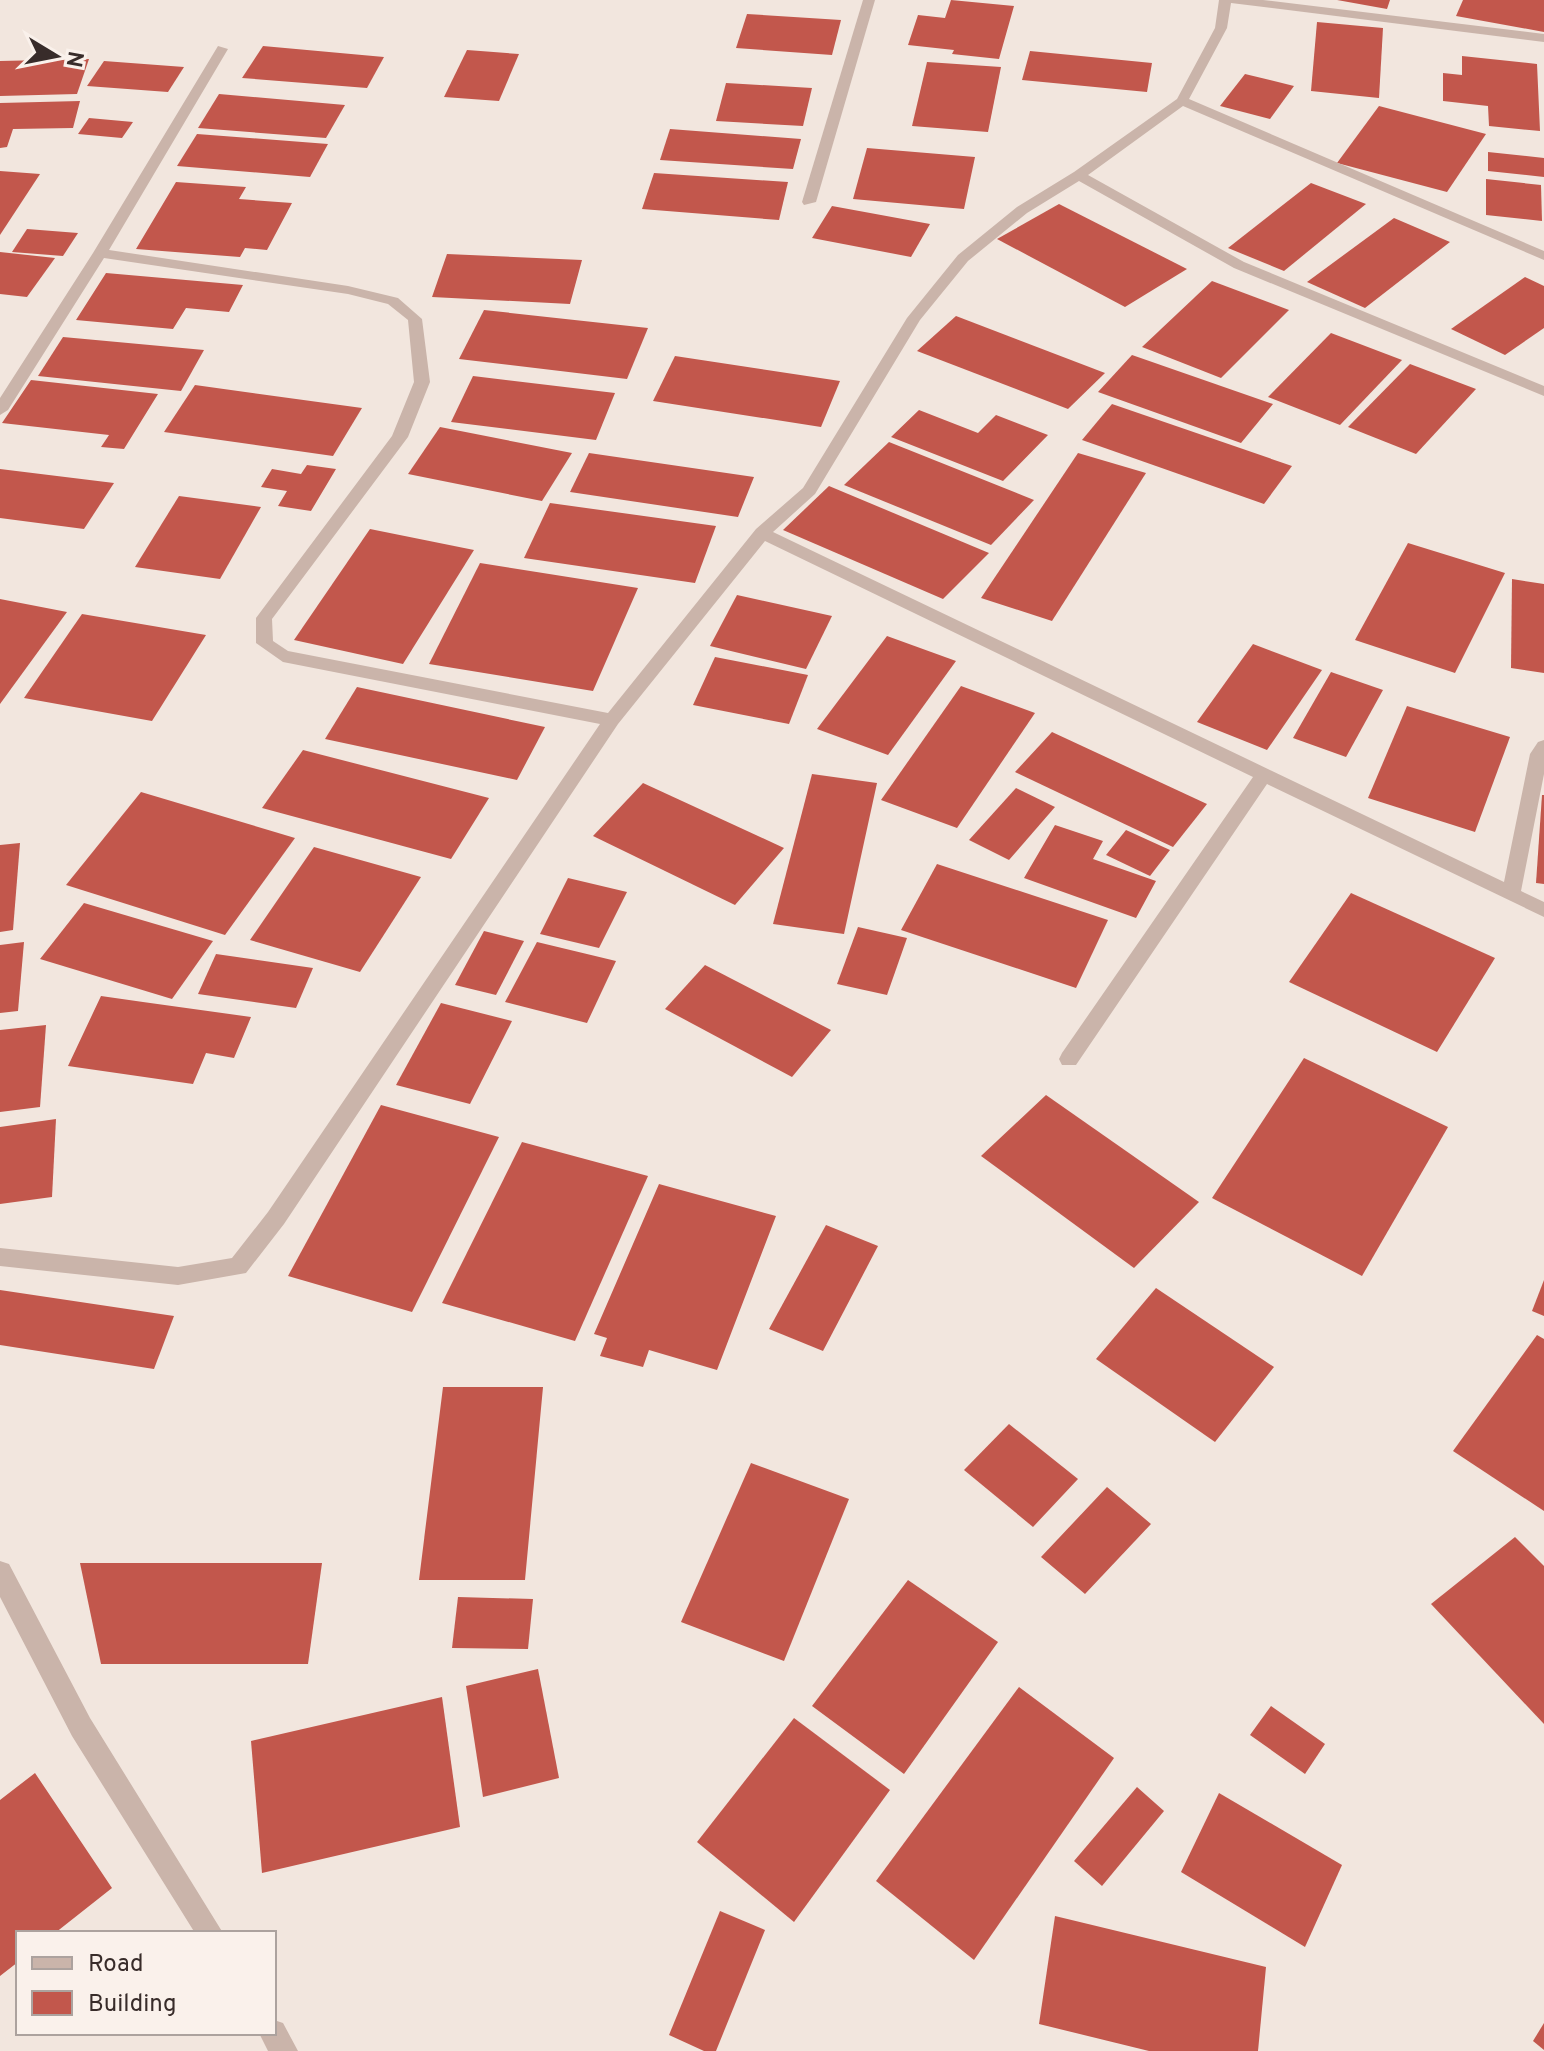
<svg xmlns="http://www.w3.org/2000/svg" width="1544" height="2051" viewBox="0 0 1544 2051" font-family="Overpass,sans-serif">
  <style>
    .building { fill: #c2574c }
    .lines { fill: none; stroke-linecap: round; stroke-linejoin: round }
    .minor { fill: #cab4aa; fill-rule: evenodd }
  </style>
  <rect width="100%" height="100%" fill="#f2e6de"/>
  <!-- building -->
  <g class="building">
    <polygon points="951,0 1014,6 999,59 952,54 954,50 908,45 918,15 945,18"/>
    <polygon points="1337,0 1390,0 1387,9"/>
    <polygon points="1463,0 1544,0 1544,32 1456,16"/>
    <polygon points="747,14 841,20 832,55 736,48"/>
    <polygon points="1317,22 1383,28 1379,98 1311,91"/>
    <polygon points="263,46 384,57 367,88 242,78"/>
    <polygon points="467,50 519,54 499,101 444,97"/>
    <polygon points="1030,51 1152,63 1147,92 1022,80"/>
    <polygon points="1462,56 1537,64 1540,131 1489,126 1488,106 1443,101 1443,73 1462,75"/>
    <polygon points="89,59 77,94 0,96 0,61"/>
    <polygon points="104,61 184,67 168,92 87,86"/>
    <polygon points="927,62 1001,67 988,132 912,126"/>
    <polygon points="1245,74 1294,86 1270,119 1220,106"/>
    <polygon points="726,83 812,88 803,126 716,121"/>
    <polygon points="219,94 345,105 326,138 198,128"/>
    <polygon points="80,101 73,128 13,129 7,147 0,148 0,103"/>
    <polygon points="1379,106 1486,134 1447,192 1337,163"/>
    <polygon points="89,118 133,122 122,138 78,134"/>
    <polygon points="670,129 801,139 793,169 660,160"/>
    <polygon points="197,134 328,144 310,177 177,166"/>
    <polygon points="867,148 975,157 964,209 853,199"/>
    <polygon points="1488,152 1544,158 1544,177 1488,171"/>
    <polygon points="0,171 40,174 0,235"/>
    <polygon points="654,173 788,182 779,220 642,209"/>
    <polygon points="1486,179 1541,185 1542,221 1486,215"/>
    <polygon points="176,182 246,187 239,199 292,203 267,250 245,248 240,257 136,249"/>
    <polygon points="1311,183 1366,204 1284,271 1228,248"/>
    <polygon points="1059,204 1187,269 1125,307 997,239"/>
    <polygon points="832,206 930,224 911,257 812,238"/>
    <polygon points="1394,218 1450,242 1365,308 1307,282"/>
    <polygon points="27,229 78,233 63,256 12,252"/>
    <polygon points="0,252 55,258 27,297 0,294"/>
    <polygon points="447,254 582,260 570,304 432,297"/>
    <polygon points="106,273 243,285 229,312 186,308 173,329 76,320"/>
    <polygon points="1525,277 1544,286 1544,328 1505,355 1451,329"/>
    <polygon points="1212,281 1289,310 1221,378 1142,347"/>
    <polygon points="484,310 648,328 627,379 459,359"/>
    <polygon points="956,316 1105,373 1068,409 917,351"/>
    <polygon points="1331,333 1402,360 1340,425 1268,397"/>
    <polygon points="63,337 204,350 181,391 38,376"/>
    <polygon points="1132,355 1273,404 1241,443 1098,392"/>
    <polygon points="675,356 840,381 821,427 653,401"/>
    <polygon points="1410,364 1476,389 1416,454 1348,427"/>
    <polygon points="473,376 615,393 596,440 451,422"/>
    <polygon points="31,380 158,394 124,449 101,447 109,435 2,423"/>
    <polygon points="195,385 362,408 333,456 164,432"/>
    <polygon points="1112,404 1292,466 1264,504 1082,440"/>
    <polygon points="919,410 978,433 996,415 1048,435 1003,481 891,437"/>
    <polygon points="440,427 572,453 542,501 408,474"/>
    <polygon points="889,442 1034,500 991,545 844,485"/>
    <polygon points="589,453 754,477 738,517 570,492"/>
    <polygon points="1078,453 1146,473 1052,621 981,598"/>
    <polygon points="307,465 336,469 311,511 278,506 287,491 261,487 272,469 301,474"/>
    <polygon points="0,469 114,483 84,529 0,518"/>
    <polygon points="829,486 989,553 943,599 783,530"/>
    <polygon points="179,496 261,507 220,579 135,567"/>
    <polygon points="550,503 716,526 695,583 524,558"/>
    <polygon points="370,529 474,550 403,664 294,640"/>
    <polygon points="1408,543 1505,573 1455,673 1355,640"/>
    <polygon points="480,563 638,588 593,691 429,664"/>
    <polygon points="1512,579 1544,584 1544,673 1511,668"/>
    <polygon points="737,595 832,616 806,669 710,646"/>
    <polygon points="0,599 67,612 0,704"/>
    <polygon points="82,614 206,635 152,721 24,698"/>
    <polygon points="887,636 956,661 888,755 817,729"/>
    <polygon points="1253,644 1322,670 1267,750 1197,722"/>
    <polygon points="715,657 808,675 789,724 693,705"/>
    <polygon points="1331,672 1383,690 1346,757 1293,738"/>
    <polygon points="961,686 1035,713 957,828 881,800"/>
    <polygon points="357,687 545,727 517,780 325,739"/>
    <polygon points="1407,706 1510,737 1475,832 1368,798"/>
    <polygon points="1052,732 1207,804 1173,847 1015,772"/>
    <polygon points="303,750 489,798 451,859 262,808"/>
    <polygon points="812,774 877,783 844,934 773,924"/>
    <polygon points="643,783 784,848 735,905 593,836"/>
    <polygon points="1016,788 1055,807 1009,860 969,840"/>
    <polygon points="141,792 295,838 225,935 66,885"/>
    <polygon points="1542,795 1544,795 1544,884 1536,883"/>
    <polygon points="1055,825 1103,841 1093,859 1156,881 1136,918 1024,878"/>
    <polygon points="1126,830 1170,850 1150,876 1106,855"/>
    <polygon points="20,843 13,930 0,932 0,845"/>
    <polygon points="314,847 421,877 360,972 250,940"/>
    <polygon points="937,864 1108,920 1076,988 901,930"/>
    <polygon points="568,878 627,892 599,948 540,934"/>
    <polygon points="1351,893 1495,958 1437,1052 1289,982"/>
    <polygon points="84,903 213,941 172,999 40,959"/>
    <polygon points="858,927 907,938 887,995 837,984"/>
    <polygon points="484,931 524,941 496,995 455,985"/>
    <polygon points="24,942 18,1011 0,1013 0,945"/>
    <polygon points="537,942 616,961 587,1023 505,1002"/>
    <polygon points="216,954 313,968 296,1008 198,994"/>
    <polygon points="705,965 831,1030 792,1077 665,1009"/>
    <polygon points="101,996 143,1002 251,1017 234,1058 206,1053 193,1084 68,1066"/>
    <polygon points="441,1003 512,1021 470,1104 396,1085"/>
    <polygon points="46,1025 40,1107 0,1112 0,1030"/>
    <polygon points="1304,1058 1448,1127 1362,1276 1212,1198"/>
    <polygon points="1046,1095 1199,1202 1134,1268 981,1156"/>
    <polygon points="381,1105 499,1137 412,1312 288,1276"/>
    <polygon points="56,1119 52,1197 0,1204 0,1127"/>
    <polygon points="522,1142 648,1176 575,1341 442,1303"/>
    <polygon points="659,1184 776,1216 717,1370 649,1350 643,1367 600,1356 607,1338 594,1334"/>
    <polygon points="826,1225 878,1246 823,1351 769,1329"/>
    <polygon points="1544,1280 1544,1316 1532,1311"/>
    <polygon points="1156,1288 1274,1367 1215,1442 1096,1359"/>
    <polygon points="0,1290 174,1316 154,1369 0,1345"/>
    <polygon points="1537,1335 1544,1339 1544,1511 1453,1451"/>
    <polygon points="443,1387 543,1387 525,1580 419,1580"/>
    <polygon points="1009,1424 1078,1479 1033,1527 964,1470"/>
    <polygon points="751,1463 849,1499 784,1661 681,1622"/>
    <polygon points="1107,1487 1151,1524 1085,1594 1041,1557"/>
    <polygon points="1515,1537 1544,1566 1544,1724 1431,1604"/>
    <polygon points="80,1563 322,1563 308,1664 101,1664"/>
    <polygon points="908,1580 998,1642 904,1774 812,1706"/>
    <polygon points="458,1597 533,1599 528,1649 452,1648"/>
    <polygon points="538,1669 559,1778 483,1797 466,1686"/>
    <polygon points="1019,1687 1114,1758 974,1960 876,1881"/>
    <polygon points="442,1697 460,1827 262,1873 251,1741"/>
    <polygon points="1271,1706 1325,1744 1305,1774 1250,1735"/>
    <polygon points="794,1718 890,1790 794,1922 697,1842"/>
    <polygon points="35,1773 112,1888 55,1933 18,1933 18,1962 0,1976 0,1800"/>
    <polygon points="1137,1787 1164,1811 1102,1886 1074,1861"/>
    <polygon points="1219,1793 1342,1865 1305,1947 1181,1872"/>
    <polygon points="720,1911 765,1930 716,2051 704,2051 669,2035"/>
    <polygon points="1055,1916 1266,1967 1258,2051 1149,2051 1039,2024"/>
    <polygon points="1544,2023 1544,2050 1533,2041"/>
  </g>
  <g class="lines">
    <!-- minor -->
    <g class="minor">
      <polygon points="863,0 875,0 816,202 804,205 802,202"/>
      <polygon points="1219,0 1263,0 1544,34 1544,42 1231,3 1227,28 1189,99 1544,251 1544,260 1183,106 1088,175 1244,262 1544,386 1544,396 1234,268 1079,181 1027,213 968,261 920,320 815,494 773,532 1504,882 1530,754 1538,742 1544,740 1544,774 1521,891 1544,902 1544,917 1267,784 1076,1065 1062,1065 1059,1059 1062,1053 1253,777 765,541 618,724 284,1224 246,1273 178,1285 0,1266 0,1248 178,1267 232,1258 268,1212 600,724 283,662 256,643 256,618 392,436 414,382 408,320 388,304 348,294 104,258 8,410 0,415 0,398 93,253 218,46 228,49 109,250 348,286 398,298 422,319 430,382 408,437 272,619 273,641 288,651 608,713 756,529 803,488 907,318 958,255 1017,207 1074,172 1177,99 1215,28"/>
      <polygon points="0,1561 9,1564 90,1718 223,1933 195,1933 72,1736 0,1597"/>
      <polygon points="274,2020 283,2023 298,2051 268,2051 259,2033 274,2033"/>
    </g>
  </g>
  <!-- legend -->
  <rect x="16" y="1931" width="260" height="104" fill="#faf1eb" stroke="#aca29e" stroke-width="2"/>
  <rect x="32" y="1957" width="40" height="12" fill="#cab4aa" stroke="#aca29e" stroke-width="2"/>
  <text x="88" y="1971" font-size="24" fill="#382c2a">Road</text>
  <rect x="32" y="1991" width="40" height="24" fill="#c2574c" stroke="#aca29e" stroke-width="2"/>
  <text x="88" y="2011" font-size="24" fill="#382c2a">Building</text>
  <!-- north arrow -->
  <g transform="translate(56 56) rotate(100)" stroke="#faf1eb" stroke-width="6" paint-order="stroke">
  <path d="M0-6L14 30L0 20L-14 30Z" fill="#382c2a"/>
  <text y="-12" font-size="22" font-weight="bold" text-anchor="middle" fill="#382c2a">N</text>
  </g>
</svg>
